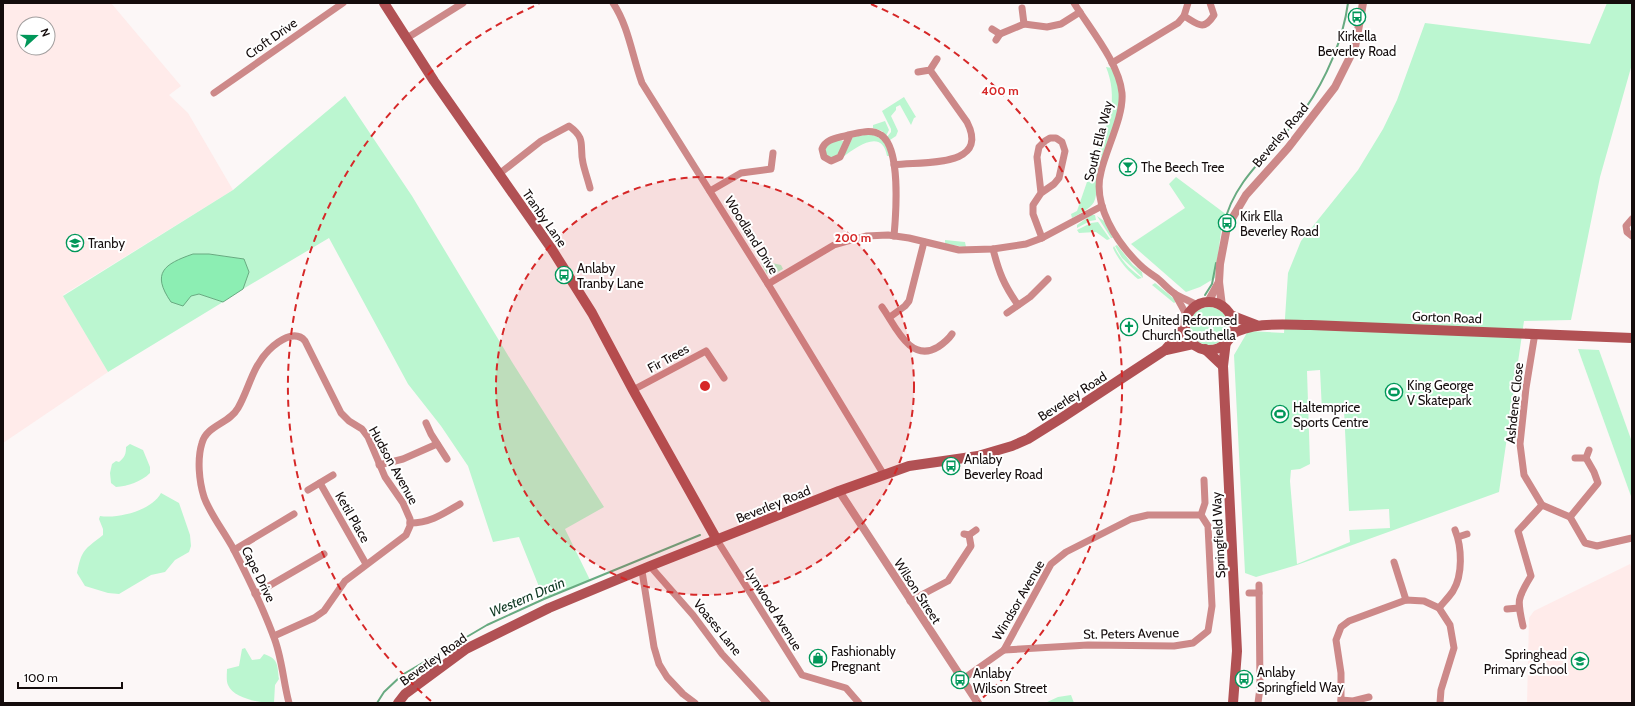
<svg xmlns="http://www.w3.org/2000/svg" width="1635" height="706" viewBox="0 0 1635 706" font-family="Cabin,sans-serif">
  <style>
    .built { fill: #ffebea; fill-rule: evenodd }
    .green { fill: #bbf6d0; fill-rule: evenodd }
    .water { fill: #8ceeb3; stroke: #68aa81 }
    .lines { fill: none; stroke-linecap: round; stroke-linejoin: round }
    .stream { stroke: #68aa81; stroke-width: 2 }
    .minor { stroke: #cd8989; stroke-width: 7 }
    .tertiary { stroke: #cd8989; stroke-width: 8 }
    .secondary { stroke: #b15154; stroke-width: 10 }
    .ring { fill: none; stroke: #d62828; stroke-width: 2; stroke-dasharray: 7 5 }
    .labels { text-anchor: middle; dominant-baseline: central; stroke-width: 4; stroke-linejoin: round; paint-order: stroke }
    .poi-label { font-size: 13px; fill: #140c0c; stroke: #fff; text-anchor: start }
    .street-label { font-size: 13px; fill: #140c0c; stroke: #fff }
    .water-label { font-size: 14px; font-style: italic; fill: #0f3923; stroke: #fff }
    .centre { fill: #d62828; stroke: #fff; stroke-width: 2 }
    .ring-label { font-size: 12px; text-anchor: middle; font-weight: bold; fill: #d62828; stroke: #fff; stroke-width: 4; stroke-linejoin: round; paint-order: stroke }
  </style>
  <rect width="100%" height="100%" fill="#fcf7f7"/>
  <!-- built -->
  <g class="built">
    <path d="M3,3H111L181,86L169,95L188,113L233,190L63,295L108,372L3,443ZM24,24H48V48H24Z"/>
    <polygon points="1630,564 1632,569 1632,703 1527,703 1529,618 1534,611"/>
  </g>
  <!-- green -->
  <g class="green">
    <path d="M1607,3H1632V64L1600,177L1571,320L1524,321L1499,492L1297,565L1256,577L1245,573L1234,355L1248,331L1284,333L1288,273L1301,241L1358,170L1383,129L1397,100L1425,23L1590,44ZM1320,370L1322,411L1344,410L1349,511L1389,509L1390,528L1349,530L1350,542L1297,564L1290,481L1291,470L1300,469L1310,464L1307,371Z"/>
    <path d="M1106,67L1112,68C1116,78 1120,89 1120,101C1118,125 1103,150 1097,174C1095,183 1098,194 1094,202C1090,209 1079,214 1072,218L1071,214L1077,211L1111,112C1113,95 1112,82 1106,67Z"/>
    <polygon points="345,96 412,196 512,362 604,507 565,529 590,580 544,599 519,537 493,542 468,466 441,426 408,384 329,238 243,289 249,272 243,259 209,254 191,296 199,294 223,302 108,372 63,296 233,190"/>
    <polygon points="904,97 916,117 914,118 911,125 900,105 896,107 896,110 891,116 898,131 896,136 890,140 887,137 891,132 891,129 882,111"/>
    <polygon points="885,121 889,130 886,136 882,131 873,128 873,125"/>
    <path d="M870,134C884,139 885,142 890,156H887C882,128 857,147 843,157L853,137Z"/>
    <path d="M839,140L843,141C843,151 836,162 825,155C824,144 831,143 839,140Z"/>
    <polygon points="1176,177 1227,215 1222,224 1215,278 1200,287 1186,292 1131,244 1185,208 1169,184"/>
    <polygon points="1091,215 1095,215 1096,220 1090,221 1077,228 1077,225"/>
    <polygon points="1097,216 1104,221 1113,238 1111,238"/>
    <polygon points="1098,222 1110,239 1107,240 1096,232 1079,233 1077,230 1091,223"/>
    <polygon points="945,240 965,242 966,247 945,244"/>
    <polygon points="1117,245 1133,265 1142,272 1143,278 1122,258 1115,246"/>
    <path d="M1114,246C1121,260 1129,269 1142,278L1138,279C1127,270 1119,261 1113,248Z"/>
    <polygon points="763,261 781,265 783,269 772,275 767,274 761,263"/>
    <polygon points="1155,283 1177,301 1174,303 1152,285"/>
    <circle cx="1209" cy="326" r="19"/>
    <polygon points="1578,349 1599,350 1632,442 1632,499"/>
    <path d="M130,444L143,450L150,467V473C141,482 128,486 116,487L111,483L110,473L112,464L116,461L119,462C125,457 126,454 126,447Z"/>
    <path d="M161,493L179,503L190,535L191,546L189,552L175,560L165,572L151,575L119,594L108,593L85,586L77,573C82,549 84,550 103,535V529L99,519L100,516C119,519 152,510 161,493Z"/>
    <path d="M245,648L252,660L260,659L264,654C279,659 277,665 279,679L275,685L274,703C261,703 234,699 228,685C226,681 227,673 227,669L239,666L242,649Z"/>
    <polygon points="1071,695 1074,703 1045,703 1058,697"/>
  </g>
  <!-- water -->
  <path class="water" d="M193,254H209L244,259L249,272L243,289L223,302L199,294L191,296L183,306L171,302C151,273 164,264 193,254Z"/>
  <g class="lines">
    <!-- stream -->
    <g class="stream">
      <path d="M1224,225C1233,178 1278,147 1305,109C1326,79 1343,40 1348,3"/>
      <polyline points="1205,295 1212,284 1216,263"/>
      <polyline points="377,703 384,692 402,675 487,625 544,599 700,535"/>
    </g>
    <!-- minor -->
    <g class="minor">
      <path d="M613,3C629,27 632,56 642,83L768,284L884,475"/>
      <path d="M1074,3C1090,29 1119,63 1122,93C1124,116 1106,149 1101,172C1092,205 1117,243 1140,265C1145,270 1151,274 1157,278C1163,283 1169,290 1175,294C1182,298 1190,301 1197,305"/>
      <polyline points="1022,8 1024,24"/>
      <path d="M1184,16C1198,24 1203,32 1214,15L1210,3"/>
      <polyline points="992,29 1000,34 996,40"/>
      <polyline points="1000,34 1024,24 1047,27 1061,24 1080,12"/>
      <polyline points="407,38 463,3"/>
      <polyline points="1112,63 1178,23 1184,16 1188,3"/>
      <polyline points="918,72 930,70 937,59"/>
      <polyline points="214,93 343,3"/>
      <path d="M850,135L840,157L831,161L824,157L822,149C826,138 839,138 848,135C859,133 871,128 881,135C901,148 896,214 894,236"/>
      <path d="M894,165C920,161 991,169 967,122L930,70"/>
      <path d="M499,174L541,141L569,126C587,139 579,146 583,163C585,172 588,180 590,188"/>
      <polyline points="710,191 741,173 771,169 773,153"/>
      <polyline points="1041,193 1054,184 1059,178 1065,151 1062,142 1056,138 1050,138 1045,141 1039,147 1037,157 1041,193 1033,205 1033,214 1042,238"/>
      <polyline points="1632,219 1626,226 1627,232 1632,236"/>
      <path d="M993,249C999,273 1004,285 1018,305"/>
      <polyline points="768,284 834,245 866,236 888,235 909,238 959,250 993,249 1026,244 1042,238 1102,206"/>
      <polyline points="1175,294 1187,316"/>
      <path d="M882,307C895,325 910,364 938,347C944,343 948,340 952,334"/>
      <polyline points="1007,313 1030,297 1048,279"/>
      <polyline points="890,317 905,306 909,301 924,242"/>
      <polyline points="1535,333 1526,388 1520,444 1524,475 1542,505 1570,517 1585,543 1597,546 1632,538"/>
      <polyline points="633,390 706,351 724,378"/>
      <polyline points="426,423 431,434 447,459"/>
      <polyline points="1575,458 1586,458 1589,450"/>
      <polyline points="379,465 403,459 437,444"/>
      <polyline points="320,483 366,564"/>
      <polyline points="308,490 333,475"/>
      <polyline points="1570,517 1598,483 1594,472 1586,458"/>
      <path d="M410,523C430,523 443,514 460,504"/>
      <polyline points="964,534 969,535 976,530"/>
      <polyline points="1458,537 1467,534"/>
      <polyline points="717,540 802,675 846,688 859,703"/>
      <polyline points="234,550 294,514"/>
      <polyline points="1394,562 1406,600"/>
      <polyline points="650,566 693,615 722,654 767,703"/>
      <polyline points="642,571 654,647 659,664 667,677 683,694 695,703"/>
      <polyline points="1249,593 1259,593"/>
      <polyline points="255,594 324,554"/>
      <polyline points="910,601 948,581 971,546 969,535"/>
      <path d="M1439,608C1443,603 1449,597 1453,591C1463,575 1462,547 1455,530"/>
      <polyline points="1507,609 1519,608"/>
      <path d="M1523,626C1517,600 1517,599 1531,576L1518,531L1542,505"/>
      <path d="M274,636L314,618L324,611L345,581L406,535L410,526V519L403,503L385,477L368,437L362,429L349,421L341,413L305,341C295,329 278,341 269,350C252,367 249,389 238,408C229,424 207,425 202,443C197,459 199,481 204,497C210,514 225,533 234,550C248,577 262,606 273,635C282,656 283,681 289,703"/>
      <polyline points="1004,650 1088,645 1174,646 1193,643 1208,631 1212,606 1208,526 1201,515"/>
      <polyline points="963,679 1004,650 1051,564 1066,552 1131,519 1148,515 1201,515 1205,503 1204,480"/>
      <polyline points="1341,700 1353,701 1369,697"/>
      <polyline points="1258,703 1260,688 1259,585"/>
      <polyline points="1341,703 1341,673 1336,640 1341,627 1349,621 1406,600 1424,601 1439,608 1450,625 1454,648 1441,690 1440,703"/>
    </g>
    <!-- tertiary -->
    <g class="tertiary">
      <polyline points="1208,302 1219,282"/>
      <polyline points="1222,306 1219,282 1220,264 1227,227 1246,195 1288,148 1335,87 1355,47 1363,3"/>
      <polyline points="839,491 978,703"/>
    </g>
    <!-- secondary -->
    <g class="secondary">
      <polyline points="384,3 434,81 551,248 592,313 633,390 717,540"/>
      <circle cx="1209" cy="326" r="24"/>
      <polyline points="1230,315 1256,325"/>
      <path d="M1230,335C1254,321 1285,325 1311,325L1632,338"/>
      <polyline points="1226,341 1223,366 1237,651 1233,703"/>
      <polyline points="1205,349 1223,366"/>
      <polyline points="1166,350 1193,344"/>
      <polyline points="398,703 405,694 466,649 549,608 650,566 839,491 909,466 978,456 1012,446 1028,439 1060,419 1165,350 1185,327"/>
    </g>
  </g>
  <!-- distance rings -->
  <circle cx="705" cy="386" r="209" fill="#d62828" fill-opacity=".12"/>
  <g class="ring">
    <circle cx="705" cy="386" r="209"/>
    <path d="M431 701A417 417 0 0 1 539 4M871 4A417 417 0 0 1 979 701"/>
  </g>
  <!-- icons -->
  <defs>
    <symbol id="bus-ring" viewBox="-11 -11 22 22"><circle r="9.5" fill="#fff" stroke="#009759" stroke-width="1.5"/><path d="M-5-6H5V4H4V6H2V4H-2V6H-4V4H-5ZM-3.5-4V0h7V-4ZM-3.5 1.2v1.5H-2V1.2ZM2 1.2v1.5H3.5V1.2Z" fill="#009759"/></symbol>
    <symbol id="bar-ring" viewBox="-11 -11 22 22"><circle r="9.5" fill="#fff" stroke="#009759" stroke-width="1.5"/><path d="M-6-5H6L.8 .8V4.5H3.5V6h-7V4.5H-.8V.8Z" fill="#009759"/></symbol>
    <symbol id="school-ring" viewBox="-11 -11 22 22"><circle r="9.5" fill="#fff" stroke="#009759" stroke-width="1.5"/><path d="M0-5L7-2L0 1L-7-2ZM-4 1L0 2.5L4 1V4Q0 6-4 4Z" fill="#009759"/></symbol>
    <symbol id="church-ring" viewBox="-11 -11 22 22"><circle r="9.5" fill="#fff" stroke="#009759" stroke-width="1.5"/><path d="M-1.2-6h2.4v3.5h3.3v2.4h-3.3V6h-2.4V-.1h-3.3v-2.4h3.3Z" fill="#009759"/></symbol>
    <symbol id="stadium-ring" viewBox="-11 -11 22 22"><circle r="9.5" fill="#fff" stroke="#009759" stroke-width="1.5"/><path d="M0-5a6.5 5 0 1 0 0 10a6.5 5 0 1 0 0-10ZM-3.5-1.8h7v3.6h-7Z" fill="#009759"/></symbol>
    <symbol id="shop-ring" viewBox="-11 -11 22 22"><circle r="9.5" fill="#fff" stroke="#009759" stroke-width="1.5"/><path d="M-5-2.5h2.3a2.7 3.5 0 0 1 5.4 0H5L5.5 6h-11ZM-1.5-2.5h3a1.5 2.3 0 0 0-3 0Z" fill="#009759"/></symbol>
  </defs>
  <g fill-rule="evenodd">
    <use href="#bus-ring" x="1347" y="7" width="20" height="20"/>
    <use href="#bar-ring" x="1118" y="157" width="20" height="20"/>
    <use href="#bus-ring" x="1217" y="213" width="20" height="20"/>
    <use href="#school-ring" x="65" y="233" width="20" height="20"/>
    <use href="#bus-ring" x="554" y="265" width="20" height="20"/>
    <use href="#church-ring" x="1119" y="317" width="20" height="20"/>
    <use href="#stadium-ring" x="1384" y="382" width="20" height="20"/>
    <use href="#stadium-ring" x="1270" y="404" width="20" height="20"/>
    <use href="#bus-ring" x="941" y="456" width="20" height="20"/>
    <use href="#shop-ring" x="808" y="648" width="20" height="20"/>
    <use href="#school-ring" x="1570" y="651" width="20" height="20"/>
    <use href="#bus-ring" x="1234" y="669" width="20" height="20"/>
    <use href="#bus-ring" x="950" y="670" width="20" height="20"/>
  </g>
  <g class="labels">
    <!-- poi labels -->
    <g class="poi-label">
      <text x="1357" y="36" text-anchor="middle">Kirkella<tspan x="1357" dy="15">Beverley Road</tspan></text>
      <text x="1141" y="167">The Beech Tree</text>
      <text x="1240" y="216">Kirk Ella<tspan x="1240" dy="15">Beverley Road</tspan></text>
      <text x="88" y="243">Tranby</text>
      <text x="577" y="268">Anlaby<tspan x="577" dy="15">Tranby Lane</tspan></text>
      <text x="1142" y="320">United Reformed<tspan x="1142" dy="15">Church Southella</tspan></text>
      <text x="1407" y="385">King George<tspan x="1407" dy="15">V Skatepark</tspan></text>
      <text x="1293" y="407">Haltemprice<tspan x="1293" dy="15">Sports Centre</tspan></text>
      <text x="964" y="459">Anlaby<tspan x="964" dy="15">Beverley Road</tspan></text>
      <text x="831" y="651">Fashionably<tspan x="831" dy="15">Pregnant</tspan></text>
      <text x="1567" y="654" text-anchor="end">Springhead<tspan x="1567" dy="15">Primary School</tspan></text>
      <text x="1257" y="672">Anlaby<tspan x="1257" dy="15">Springfield Way</tspan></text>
      <text x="973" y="673">Anlaby<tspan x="973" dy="15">Wilson Street</tspan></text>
    </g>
    <!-- street labels -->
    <g class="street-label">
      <text transform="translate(271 38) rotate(-35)">Croft Drive</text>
      <text transform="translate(1280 135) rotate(-50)">Beverley Road</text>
      <text transform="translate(1098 141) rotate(-76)">South Ella Way</text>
      <text transform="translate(545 218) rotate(55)">Tranby Lane</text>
      <text transform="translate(752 235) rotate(58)">Woodland Drive</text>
      <text transform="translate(1447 317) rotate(2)">Gorton Road</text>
      <text transform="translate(668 358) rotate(-29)">Fir Trees</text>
      <text transform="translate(1072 396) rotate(-33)">Beverley Road</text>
      <text transform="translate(1514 403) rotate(-84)">Ashdene Close</text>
      <text transform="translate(394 465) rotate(61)">Hudson Avenue</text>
      <text transform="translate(773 504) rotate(-22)">Beverley Road</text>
      <text transform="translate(353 517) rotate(60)">Ketil Place</text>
      <text transform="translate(1218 535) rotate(-93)">Springfield Way</text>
      <text transform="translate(259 574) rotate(64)">Cape Drive</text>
      <text transform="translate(918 591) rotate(57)">Wilson Street</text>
      <text transform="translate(1018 600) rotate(-60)">Windsor Avenue</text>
      <text transform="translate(774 609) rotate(58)">Lynwood Avenue</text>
      <text transform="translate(718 627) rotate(51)">Voases Lane</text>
      <text transform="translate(1131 633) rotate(-1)">St. Peters Avenue</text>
      <text transform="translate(433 659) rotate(-36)">Beverley Road</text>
    </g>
    <!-- water labels -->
    <g class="water-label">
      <text transform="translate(527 597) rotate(-23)">Western Drain</text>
    </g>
  </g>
  <circle cx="705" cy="386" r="6" class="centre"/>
  <g class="ring-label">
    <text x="1000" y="95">400 m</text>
    <text x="853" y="242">200 m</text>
  </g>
  <!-- border -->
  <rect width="1635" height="706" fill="none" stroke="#140c0c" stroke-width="8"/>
  <!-- north arrow -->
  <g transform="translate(36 36) rotate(69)"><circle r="19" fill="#ffffff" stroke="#a19e9e"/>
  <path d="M0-3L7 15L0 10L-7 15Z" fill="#009759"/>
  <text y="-6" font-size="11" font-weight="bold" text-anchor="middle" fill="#140c0c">N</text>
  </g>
  <!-- scale -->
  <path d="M18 682v6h104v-6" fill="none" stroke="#140c0c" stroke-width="2"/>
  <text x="24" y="682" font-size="12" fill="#140c0c" stroke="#ffffff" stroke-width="3" paint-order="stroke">100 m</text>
</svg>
